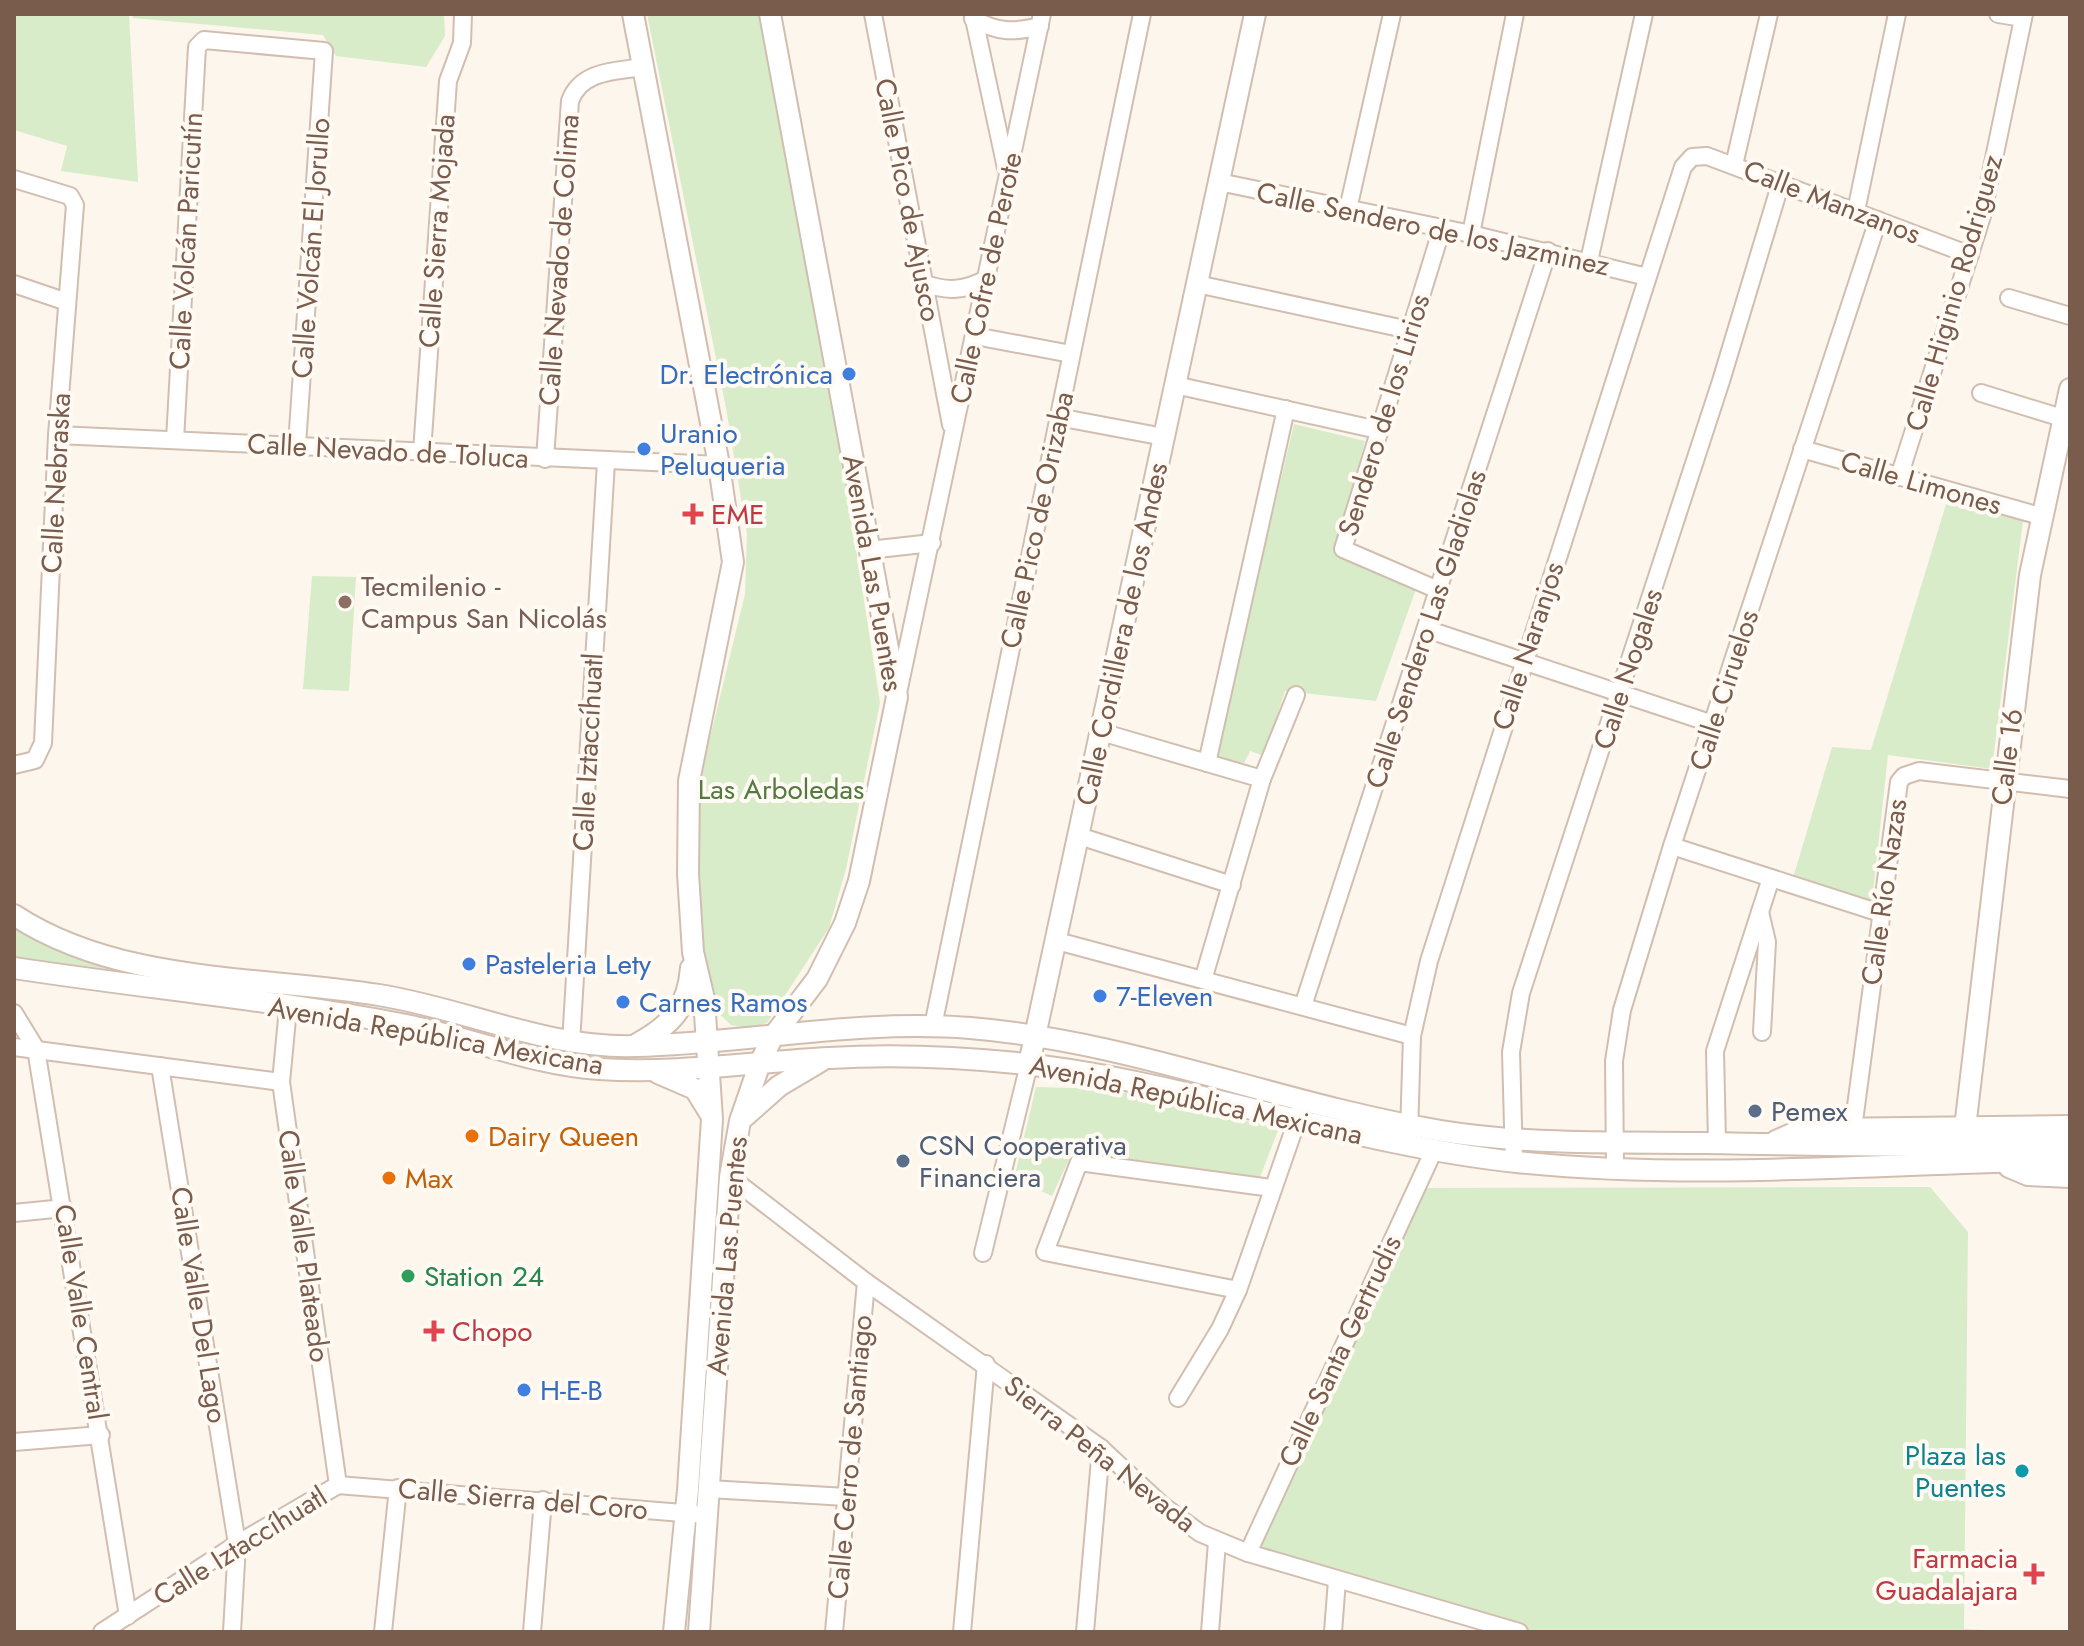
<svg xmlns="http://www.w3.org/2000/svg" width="2084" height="1646" viewBox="0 0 2084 1646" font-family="Jost,sans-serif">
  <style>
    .green { fill: #d8ecc9 }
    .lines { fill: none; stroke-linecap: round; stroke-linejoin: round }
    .minor-casing { stroke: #d1beb0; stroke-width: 20 }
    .tertiary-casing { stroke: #d1beb0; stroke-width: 24 }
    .minor { stroke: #fff; stroke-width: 16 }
    .tertiary { stroke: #fff; stroke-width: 20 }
    .shop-dot { fill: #3f7fe0; stroke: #fffaf3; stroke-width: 3 }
    .health-dot { fill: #e0444e; stroke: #fffaf3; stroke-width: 3 }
    .education-dot { fill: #8d6e63; stroke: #fffaf3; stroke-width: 3 }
    .service-dot { fill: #5c6f8a; stroke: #fffaf3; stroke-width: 3 }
    .food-dot { fill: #e8710a; stroke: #fffaf3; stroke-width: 3 }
    .leisure-dot { fill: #2e9e5b; stroke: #fffaf3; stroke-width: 3 }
    .culture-dot { fill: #0f9aa8; stroke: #fffaf3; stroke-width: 3 }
    .labels { text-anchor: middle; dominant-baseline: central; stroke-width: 8; stroke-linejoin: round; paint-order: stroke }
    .street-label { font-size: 28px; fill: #7a5c4d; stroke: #fffaf3 }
    .shop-label { font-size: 28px; fill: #366cbe; stroke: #fffaf3; text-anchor: start }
    .health-label { font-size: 28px; fill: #be3a42; stroke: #fffaf3; text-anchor: start }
    .education-label { font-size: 28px; fill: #785e54; stroke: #fffaf3; text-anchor: start }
    .park-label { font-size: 28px; fill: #537a41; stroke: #fffaf3 }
    .service-label { font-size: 28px; fill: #4e5e75; stroke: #fffaf3; text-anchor: start }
    .food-label { font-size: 28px; fill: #c56008; stroke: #fffaf3; text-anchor: start }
    .leisure-label { font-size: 28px; fill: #27864d; stroke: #fffaf3; text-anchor: start }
    .culture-label { font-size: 28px; fill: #0d838f; stroke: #fffaf3; text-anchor: end }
  </style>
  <rect width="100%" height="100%" fill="#fdf6ec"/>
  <!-- green -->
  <g class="green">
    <polygon points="14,14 129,14 138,182 61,171 67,146 14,130"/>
    <polygon points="133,14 444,14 445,36 426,67 336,56 323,35 133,18"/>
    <polygon points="647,14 760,14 840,447 880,703 846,869 829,928 767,1023 748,1028 731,1025 714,1009 704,963 697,849 700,779 745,594 747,534 726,408"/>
    <polygon points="1294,424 1365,441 1337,554 1416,589 1376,701 1285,691 1264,756 1250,751 1244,763 1215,757"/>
    <polygon points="1947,501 2023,521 1992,769 1888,755 1872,902 1793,878 1832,747 1871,750"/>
    <polygon points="312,576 356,577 349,691 303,689"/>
    <polygon points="14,915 81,960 125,970 124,979 14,967"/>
    <polygon points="1036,1087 1108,1089 1279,1128 1260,1177 1073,1151 1052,1196 1014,1179"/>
    <polygon points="1930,1187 1968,1232 1964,1629 2028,1632 1519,1632 1259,1548 1420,1188"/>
  </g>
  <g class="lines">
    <defs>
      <g id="minor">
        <polyline points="873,14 951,425"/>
        <polyline points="973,14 1006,168"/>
        <polyline points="1998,14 2023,18"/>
        <path d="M973,19C997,32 1013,33 1040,26"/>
        <polyline points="1734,165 1769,14"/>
        <polyline points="14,179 70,196 75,205 57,435 43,743 35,760 14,765"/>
        <polyline points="1219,182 1471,234 1647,277"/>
        <polyline points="1348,209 1392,14"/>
        <polyline points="1856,211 1897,14"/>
        <polyline points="1471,234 1515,14"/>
        <polyline points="1589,261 1644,14"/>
        <path d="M923,283C947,292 965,291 988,278"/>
        <polyline points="14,284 67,302"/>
        <polyline points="1197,284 1409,330"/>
        <polyline points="2009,298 2070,316"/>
        <polyline points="975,336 1071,354"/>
        <polyline points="1175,385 1378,430"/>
        <polyline points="1981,393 2062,418"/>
        <polyline points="1058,417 1164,437"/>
        <polyline points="57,435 719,465"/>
        <polyline points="175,440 197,47 204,40 324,51 297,445"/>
        <polyline points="1802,449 2040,516"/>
        <polyline points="422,452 448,81 462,43 463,14"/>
        <path d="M545,459L570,101C581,70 617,71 644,67"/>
        <polyline points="1899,477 1982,216 2024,14"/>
        <polyline points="869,550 932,543"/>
        <polyline points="1438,590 1343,549 1442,228"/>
        <polyline points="1426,629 1713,724"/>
        <polyline points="898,693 1042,14"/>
        <polyline points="1101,732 1262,779"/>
        <polyline points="1207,763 1286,409"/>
        <polyline points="1079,836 1232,885"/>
        <polyline points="1672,846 1880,913"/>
        <polyline points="1760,912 1767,942 1762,1032"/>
        <polyline points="1057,941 1412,1036"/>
        <polyline points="1203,980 1262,779 1296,695"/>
        <polyline points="1303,1006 1548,251"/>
        <polyline points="288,1008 281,1082 338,1485"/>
        <polyline points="14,1013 36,1049 128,1616"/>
        <polyline points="933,1026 1142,14"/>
        <polyline points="571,1043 606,462"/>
        <polyline points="14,1047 281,1082"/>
        <polyline points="160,1066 237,1544 232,1632"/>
        <polyline points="1853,1129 1899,782 1904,776 1919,771 2070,789"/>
        <polyline points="1409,1134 1412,1036 1429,961 1683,167 1692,157 1707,156 1970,255"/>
        <polyline points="1717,1143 1715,1051 1771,878"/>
        <polyline points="1514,1162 1511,1052 1521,993 1721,381 1781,182"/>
        <polyline points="1615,1168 1614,1061 1622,1010 1672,846 1878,220"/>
        <polyline points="730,1177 866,1282 1101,1448 1162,1505 1200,1533 1248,1553 1519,1632"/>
        <polyline points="14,1213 64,1208"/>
        <polyline points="983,1253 1029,1064"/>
        <polyline points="1238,1290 1045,1252 1079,1162 1272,1188"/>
        <polyline points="1178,1398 1220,1329 1238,1290 1301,1109"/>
        <polyline points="14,1442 101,1435"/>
        <polyline points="338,1485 707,1515"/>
        <polyline points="709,1489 846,1497"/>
        <polyline points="1248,1553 1434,1150"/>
        <polyline points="102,1632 237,1544 338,1485"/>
        <polyline points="383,1632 398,1488"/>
        <polyline points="532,1632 543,1500"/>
        <polyline points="834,1632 866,1282"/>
        <polyline points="962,1632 986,1364"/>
        <polyline points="1085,1632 1101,1448"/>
        <polyline points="1210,1632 1217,1542"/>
        <polyline points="1333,1632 1337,1580"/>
      </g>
      <g id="tertiary">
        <polyline points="633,14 719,465 733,562 689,781 688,874 693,952 704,999 712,1119 688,1490 674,1632"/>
        <path d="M14,915C119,984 259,976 379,995C466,1009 547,1049 636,1046C747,1043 859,1019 970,1028C1131,1041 1283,1105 1441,1131C1528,1145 1616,1142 1703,1143C1826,1145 1948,1147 2070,1144"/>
        <path d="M14,968C144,988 277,1000 406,1025C471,1038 534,1065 599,1069C676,1074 752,1062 829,1058C895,1054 961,1057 1026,1064C1192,1083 1351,1145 1517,1162C1701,1181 1886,1163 2070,1160"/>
        <path d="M637,1044C671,1025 688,1008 691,968"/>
        <polyline points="1029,1064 1255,14"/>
        <polyline points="658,1073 695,1089 711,1115"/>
        <polyline points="744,1117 779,1086 821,1061"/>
        <polyline points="1965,1128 2030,575 2070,389"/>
        <polyline points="1776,1141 1794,1133 1823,1129 2070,1126"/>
        <polyline points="2009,1167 2028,1175 2070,1177"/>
        <polyline points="699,1632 730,1177 740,1121 760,1063 772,1038 817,979 845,923 859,881 897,697 770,14"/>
      </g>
    </defs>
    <!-- minor casing -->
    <use href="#minor" class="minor-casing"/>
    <!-- tertiary casing -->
    <use href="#tertiary" class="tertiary-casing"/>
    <!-- minor -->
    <use href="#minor" class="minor"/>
    <!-- tertiary -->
    <use href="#tertiary" class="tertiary"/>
  </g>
  <!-- markers -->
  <g class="shop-dot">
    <circle cx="849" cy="374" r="8"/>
    <circle cx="644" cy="449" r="8"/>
    <circle cx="469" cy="964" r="8"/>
    <circle cx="1100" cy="996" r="8"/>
    <circle cx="623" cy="1002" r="8"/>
    <circle cx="524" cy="1390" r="8"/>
  </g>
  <g class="health-dot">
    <path d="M689 502h8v8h8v8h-8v8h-8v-8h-8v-8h8z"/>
    <path d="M430 1319h8v8h8v8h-8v8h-8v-8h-8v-8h8z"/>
    <path d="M2030 1562h8v8h8v8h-8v8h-8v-8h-8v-8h8z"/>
  </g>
  <circle class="education-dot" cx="345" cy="602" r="8"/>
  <g class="service-dot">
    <circle cx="1755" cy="1111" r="8"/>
    <circle cx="903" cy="1161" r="8"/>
  </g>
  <g class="food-dot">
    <circle cx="472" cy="1136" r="8"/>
    <circle cx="389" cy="1178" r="8"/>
  </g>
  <circle class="leisure-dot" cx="408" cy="1276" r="8"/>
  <circle class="culture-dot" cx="2022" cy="1471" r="8"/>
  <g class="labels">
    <!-- street labels -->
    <g class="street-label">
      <text transform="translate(908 200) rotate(79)">Calle Pico de Ajusco</text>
      <text transform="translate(1832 202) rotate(21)">Calle Manzanos</text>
      <text transform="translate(1433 229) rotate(12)">Calle Sendero de los Jazminez</text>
      <text transform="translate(437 231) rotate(-86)">Calle Sierra Mojada</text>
      <text transform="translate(186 241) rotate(-87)">Calle Volcán Paricutín</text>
      <text transform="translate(311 248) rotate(-86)">Calle Volcán El Jorullo</text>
      <text transform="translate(559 260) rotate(-86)">Calle Nevado de Colima</text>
      <text transform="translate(986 278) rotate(-78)">Calle Cofre de Perote</text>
      <text transform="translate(1954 293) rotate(-74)">Calle Higinio Rodriguez</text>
      <text transform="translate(1384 415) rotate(-73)">Sendero de los Lirios</text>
      <text transform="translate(388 451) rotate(3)">Calle Nevado de Toluca</text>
      <text transform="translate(56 483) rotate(-87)">Calle Nebraska</text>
      <text transform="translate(1921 483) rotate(16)">Calle Limones</text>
      <text transform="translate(1037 520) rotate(-78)">Calle Pico de Orizaba</text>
      <text transform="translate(873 573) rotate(80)">Avenida Las Puentes</text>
      <text transform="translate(1426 629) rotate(-72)">Calle Sendero Las Gladiolas</text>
      <text transform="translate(1122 634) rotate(-78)">Calle Cordillera de los Andes</text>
      <text transform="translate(1528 646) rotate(-72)">Calle Naranjos</text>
      <text transform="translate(1628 669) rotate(-72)">Calle Nogales</text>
      <text transform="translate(1724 690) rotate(-72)">Calle Ciruelos</text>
      <text transform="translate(588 752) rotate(-87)">Calle Iztaccíhuatl</text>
      <text transform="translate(2007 757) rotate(-83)">Calle 16</text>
      <text transform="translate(1884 892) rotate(-82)">Calle Río Nazas</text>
      <text transform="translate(436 1036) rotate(10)">Avenida República Mexicana</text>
      <text transform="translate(1196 1100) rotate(12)">Avenida República Mexicana</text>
      <text transform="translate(304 1246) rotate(82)">Calle Valle Plateado</text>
      <text transform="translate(727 1256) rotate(-85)">Avenida Las Puentes</text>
      <text transform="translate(199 1305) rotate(81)">Calle Valle Del Lago</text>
      <text transform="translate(81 1312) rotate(81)">Calle Valle Central</text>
      <text transform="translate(1340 1351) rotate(-65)">Calle Santa Gertrudis</text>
      <text transform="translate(1100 1454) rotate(38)">Sierra Peña Nevada</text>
      <text transform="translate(850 1457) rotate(-85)">Calle Cerro de Santiago</text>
      <text transform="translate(523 1499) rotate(5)">Calle Sierra del Coro</text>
      <text transform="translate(240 1546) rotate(-32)">Calle Iztaccíhuatl</text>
    </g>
    <!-- shop labels -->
    <g class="shop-label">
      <text x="833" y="374" text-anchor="end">Dr. Electrónica</text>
      <text x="660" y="433">Uranio<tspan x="660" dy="32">Peluqueria</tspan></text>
      <text x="485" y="964">Pasteleria Lety</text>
      <text x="1116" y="996">7-Eleven</text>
      <text x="639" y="1002">Carnes Ramos</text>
      <text x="540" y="1390">H-E-B</text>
    </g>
    <!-- health labels -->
    <g class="health-label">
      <text x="711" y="514">EME</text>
      <text x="452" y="1331">Chopo</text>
      <text x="2018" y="1558" text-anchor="end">Farmacia<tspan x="2018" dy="32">Guadalajara</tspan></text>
    </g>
    <!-- education labels -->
    <g class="education-label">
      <text x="361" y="586">Tecmilenio -<tspan x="361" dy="32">Campus San Nicolás</tspan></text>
    </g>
    <!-- park labels -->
    <g class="park-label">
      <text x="781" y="789">Las Arboledas</text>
    </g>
    <!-- service labels -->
    <g class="service-label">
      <text x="1771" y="1111">Pemex</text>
      <text x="919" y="1145">CSN Cooperativa<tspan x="919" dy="32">Financiera</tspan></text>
    </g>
    <!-- food labels -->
    <g class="food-label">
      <text x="488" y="1136">Dairy Queen</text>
      <text x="405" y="1178">Max</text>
    </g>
    <!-- leisure labels -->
    <g class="leisure-label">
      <text x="424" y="1276">Station 24</text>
    </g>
    <!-- culture labels -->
    <g class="culture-label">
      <text x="2006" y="1455">Plaza las<tspan x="2006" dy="32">Puentes</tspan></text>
    </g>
  </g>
  <!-- border -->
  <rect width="2084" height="1646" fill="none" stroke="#7a5c4d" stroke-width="32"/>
</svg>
